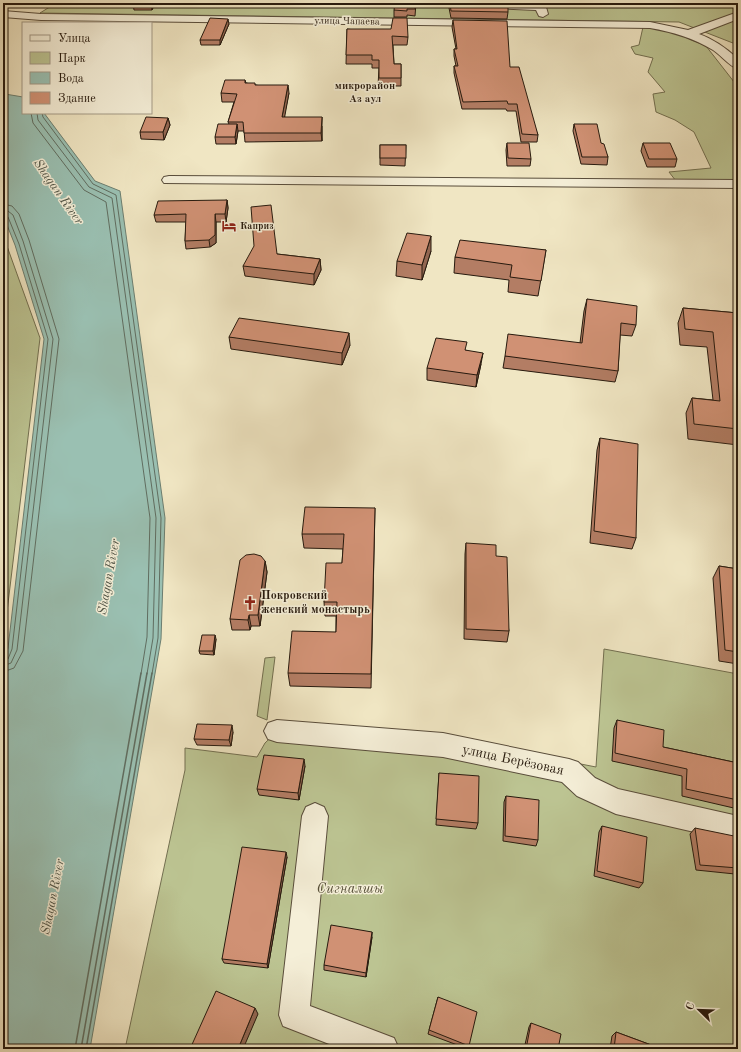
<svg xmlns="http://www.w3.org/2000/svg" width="741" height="1052" viewBox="0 0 741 1052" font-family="'Old Standard TT',serif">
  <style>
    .green { fill: #bcc492; stroke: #726f50 }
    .water { fill: #9ac0b2; stroke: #6c7e70 }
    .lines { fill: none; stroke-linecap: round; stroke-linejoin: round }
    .shore-far1 { stroke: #606d60; stroke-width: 1 }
    .shore { stroke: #606d60; stroke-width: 1.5 }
    .street-casing { stroke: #594d3b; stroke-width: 2 }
    .street { fill: #f5efd8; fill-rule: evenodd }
    .wall { fill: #b37d64; stroke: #271a0e }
    .shaded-wall { fill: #926651; stroke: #271a0e }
    .building { fill: #d09174; stroke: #271a0e }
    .labels { text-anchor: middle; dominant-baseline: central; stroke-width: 3; stroke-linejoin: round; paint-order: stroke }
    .far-street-label { font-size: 10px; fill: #271a0e; stroke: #f5efd8 }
    .far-poi-label { font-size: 10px; font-weight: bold; fill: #271a0e; stroke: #f5efd8; text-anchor: start }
    .far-neighbourhood-label { font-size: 11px; font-weight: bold; fill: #271a0e; stroke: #f5efd8 }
    .poi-label { font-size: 12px; font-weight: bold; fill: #271a0e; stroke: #f5efd8; text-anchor: start }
    .water-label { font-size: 13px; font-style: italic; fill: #4f5447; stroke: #f5efd8 }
    .near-street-label { font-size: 14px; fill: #271a0e; stroke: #f5efd8 }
    .near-park-label { font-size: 14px; font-style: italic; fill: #544d36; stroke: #f5efd8 }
  </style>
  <rect width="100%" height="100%" fill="#f0e6c3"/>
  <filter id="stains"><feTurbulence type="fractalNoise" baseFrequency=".005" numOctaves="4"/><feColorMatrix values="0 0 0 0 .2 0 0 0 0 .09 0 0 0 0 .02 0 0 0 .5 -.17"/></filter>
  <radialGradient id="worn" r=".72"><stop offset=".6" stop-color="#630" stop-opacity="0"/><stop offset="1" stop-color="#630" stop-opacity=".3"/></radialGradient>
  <!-- green -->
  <g class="green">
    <polygon points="56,3 738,3 738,45 679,22 40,13"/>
    <polygon points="643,27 671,31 706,46 738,87 738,184 676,181 669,172 711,168 694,132 675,120 656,112 653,94 665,92 648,72 653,58 635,54 631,47 639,45"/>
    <polygon points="3,235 40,338 3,645"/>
    <polygon points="604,649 738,674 738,1049 125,1049 185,770 185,748 257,757 265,743 287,722 443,737 596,767"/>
    <polygon points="275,657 267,720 257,716 265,658"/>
  </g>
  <!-- water -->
  <polygon class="water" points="3,86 5,94 23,97 23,113 44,113 95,181 120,191 165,518 161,639 90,1049 3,1049 3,662 8,648 44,339 15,245 3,215"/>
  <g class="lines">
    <!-- shore-far1 -->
    <g class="shore-far1">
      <polyline points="31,113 33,123 84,190 106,202 150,518 147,637 141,674"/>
      <polyline points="37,113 38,120 89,187 112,198 156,518 153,638 147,674"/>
      <polyline points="42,113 43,117 93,184 116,195 161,518 158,638 152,674"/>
      <polyline points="3,204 12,206 19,214 29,240 59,339 23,651 14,668 3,672"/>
      <polyline points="3,210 8,211 13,215 23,241 53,339 17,650 11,663 3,666"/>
      <polyline points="3,215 8,217 19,244 48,339 12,649 8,659 3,661"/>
    </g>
    <!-- shore -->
    <g class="shore">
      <polyline points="75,1049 141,673"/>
      <polyline points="81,1049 147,673"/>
      <polyline points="86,1049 152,673"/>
    </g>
    <defs>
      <g id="street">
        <polygon points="449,3 538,4 546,7 548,14 543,17 539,16 536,10 454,6"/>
        <path d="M3,11L41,14L650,22L688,30L738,12V19L699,34C713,39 726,48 738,59V69C729,66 721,55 713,50C693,38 673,32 650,28L41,20L3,17Z"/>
        <polygon points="169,176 738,180 738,188 164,183 162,180 164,177"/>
        <polygon points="277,720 443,733 569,759 578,762 595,778 618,789 738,816 738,842 616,814 577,796 562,782 443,757 277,742 268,739 264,731 268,723"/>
        <polygon points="315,803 324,807 328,816 310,1006 394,1038 399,1049 342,1049 283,1026 279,1015 302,816 306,807"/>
      </g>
    </defs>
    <!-- street casing -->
    <use href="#street" class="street-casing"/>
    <!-- street -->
    <use href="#street" class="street"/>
  </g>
  <!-- wall -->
  <g class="wall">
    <polygon points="133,3 155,3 152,10 134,10"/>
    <polygon points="416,3 415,16 407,15 407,17 394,17 394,10"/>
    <polygon points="449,3 499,3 508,12 507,19 451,18 449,8"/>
    <polygon points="612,3 633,3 633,6 613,5"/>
    <polygon points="453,20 510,67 538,135 537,142 521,142 516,111 507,111 506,109 462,109 454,73 454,66 456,66 454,56 454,49 456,49 452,27"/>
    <polygon points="229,24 220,45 201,45 200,40"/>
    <polygon points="347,29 408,37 407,45 393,45 394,64 401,64 401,86 378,86 379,68 372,68 372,64 346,64"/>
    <polygon points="245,80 246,83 256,85 289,93 284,117 322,126 322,141 245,142 244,131 238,131 236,144 216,144 215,137 229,124 228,122 234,102 222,102 221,93"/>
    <polygon points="168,118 170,125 164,140 141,139 140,132"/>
    <polygon points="574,124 601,143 608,157 607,165 581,164 573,131"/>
    <polygon points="507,143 531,159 530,166 507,166 506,150"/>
    <polygon points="643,143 677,159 675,167 647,167 641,151"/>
    <polygon points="380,145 406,145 405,166 380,165"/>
    <polygon points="227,200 228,208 226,222 216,222 216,243 210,247 186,249 185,241 186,222 156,222 154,215"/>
    <polygon points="546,250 538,296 508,292 509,280 454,273 455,257"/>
    <polygon points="431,251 422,280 396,276 397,261"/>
    <polygon points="277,254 320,259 321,270 314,285 245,276 243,266"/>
    <polygon points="587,299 636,325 632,336 620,335 618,371 615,382 503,368 505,356 580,343 584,311"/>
    <polygon points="683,308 738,313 738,445 688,439 686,413 692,398 713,400 707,347 680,345 678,323"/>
    <polygon points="229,337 350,345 342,365 231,349"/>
    <polygon points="466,350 481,364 476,387 427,380 427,368"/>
    <polygon points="600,438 636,538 632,549 590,543 597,450"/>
    <polygon points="375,508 371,688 290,686 288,673 336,632 336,616 325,616 324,602 342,563 343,549 304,548 302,534"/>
    <polygon points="466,543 496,556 509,631 507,642 464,639 465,554"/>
    <polygon points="265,561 267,572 260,626 251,626 250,630 232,630 230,619"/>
    <polygon points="719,566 738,569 738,664 719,661 713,578"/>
    <polygon points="216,639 214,655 200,654 199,651"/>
    <polygon points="617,720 663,747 738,763 738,809 682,796 682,776 612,761 614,728"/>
    <polygon points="233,732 231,746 197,745 194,739"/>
    <polygon points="305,766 299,800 259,795 257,789"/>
    <polygon points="439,773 478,823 476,829 436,825"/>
    <polygon points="506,796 538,840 536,846 503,841 504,802"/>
    <polygon points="602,826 643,883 639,888 594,876 599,832"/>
    <polygon points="695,828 738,856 738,871 735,874 696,870 690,834"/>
    <polygon points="287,857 268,968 224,963 222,959"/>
    <polygon points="372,937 366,977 324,970 324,965"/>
    <polygon points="438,997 469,1046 468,1049 428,1034"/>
    <polygon points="531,1023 558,1049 524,1049 529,1027"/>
    <polygon points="616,1032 662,1049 610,1049 612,1036"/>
  </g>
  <!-- shaded-wall -->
  <g class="shaded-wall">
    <polygon points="151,3 155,3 152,10"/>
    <polygon points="228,19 229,24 220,45 220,40"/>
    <polygon points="288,85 289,93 283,126 282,117"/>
    <polygon points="322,117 322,141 321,133"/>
    <polygon points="168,118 170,125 164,140 163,132"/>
    <polygon points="237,124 238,131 236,144 235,137"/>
    <polygon points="227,200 228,208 226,222 225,214"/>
    <polygon points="215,214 216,222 216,243 210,247 209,240"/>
    <polygon points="431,236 431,251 422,280 422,265"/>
    <polygon points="320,259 321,270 314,285 314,274"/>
    <polygon points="349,333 350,345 342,365 342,353"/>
    <polygon points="483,353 481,364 476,387 477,375"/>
    <polygon points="265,561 267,572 260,626 258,615"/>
    <polygon points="249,615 251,626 250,630 248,620"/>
    <polygon points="215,635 216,639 214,655 213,651"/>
    <polygon points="232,725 233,732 231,746 229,740"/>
    <polygon points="304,759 305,766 299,800 298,793"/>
    <polygon points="286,852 287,857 268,968 267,964"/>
    <polygon points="372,932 372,937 366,977 366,973"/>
    <polygon points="255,1008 258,1014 243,1049 238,1049"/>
  </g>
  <!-- building -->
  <g class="building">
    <polygon points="395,3 416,3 415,9 407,9 407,11 394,10"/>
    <polygon points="450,3 508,3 508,12 451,11"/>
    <polygon points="210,18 228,19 220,40 200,40"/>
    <polygon points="393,18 407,18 408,37 392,36 394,64 401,64 401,78 379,78 379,60 372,60 372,55 346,55 347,29 391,29"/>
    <polygon points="453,20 507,21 510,67 519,67 538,135 522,134 517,104 508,104 507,101 463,102 454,66 458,66 454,49 457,49"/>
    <polygon points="225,80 245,80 245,83 255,83 255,85 288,85 282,117 322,117 321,133 244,133 243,122 228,122 237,94 221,93"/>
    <polygon points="146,117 168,118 163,132 140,132"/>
    <polygon points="218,124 237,124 235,137 215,137"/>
    <polygon points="574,124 597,124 601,143 604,144 608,157 582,157"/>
    <polygon points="507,143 529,143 531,159 508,158"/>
    <polygon points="643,143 670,143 677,159 649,159"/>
    <rect x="380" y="145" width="26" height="13"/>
    <polygon points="227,200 225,214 215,214 215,235 209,240 185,241 186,214 154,215 158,201"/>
    <polygon points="271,205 277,254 320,259 314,274 243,266 254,246 251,207"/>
    <polygon points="407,233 431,236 422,265 397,261"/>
    <polygon points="460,240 546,250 541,281 510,277 512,265 455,257"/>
    <polygon points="587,299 637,306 636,325 621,323 618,371 505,356 508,334 582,343"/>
    <polygon points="683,308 738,313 738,429 694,424 692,398 720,401 713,332 685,329"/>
    <polygon points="239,318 349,333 342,353 229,337"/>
    <polygon points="436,338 467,342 465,350 483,353 477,375 427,368"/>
    <polygon points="600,438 638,444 636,538 594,531"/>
    <polygon points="305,507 375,508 371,674 288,673 292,631 336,632 337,602 324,602 326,563 342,563 344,534 302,534"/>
    <polygon points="466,543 496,545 496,556 507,557 509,631 466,629"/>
    <polygon points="254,554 261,556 265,561 258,615 249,615 248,620 230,619 240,560 246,555"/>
    <polygon points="719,566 738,569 738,652 725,650"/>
    <polygon points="202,635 215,635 213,651 199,651"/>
    <polygon points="617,720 664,730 663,747 738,763 738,800 686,789 687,769 615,753"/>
    <polygon points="197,724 232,725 229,740 194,739"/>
    <polygon points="264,755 304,759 298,793 257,789"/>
    <polygon points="439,773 479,776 478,823 436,819"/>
    <polygon points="506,796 539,800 538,840 505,836"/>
    <polygon points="602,826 647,837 643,883 597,871"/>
    <polygon points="695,828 734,836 738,856 738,868 700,865"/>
    <polygon points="242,847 286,852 267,964 222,959"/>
    <polygon points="331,925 372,932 366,973 324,965"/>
    <polygon points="216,991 255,1008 238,1049 190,1049"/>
    <polygon points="438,997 477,1012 469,1046 429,1030"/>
    <polygon points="531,1023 561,1034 558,1049 526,1049"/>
    <polygon points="616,1032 662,1049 614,1049"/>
  </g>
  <!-- icons -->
  <defs>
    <symbol id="hotel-bare" viewBox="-9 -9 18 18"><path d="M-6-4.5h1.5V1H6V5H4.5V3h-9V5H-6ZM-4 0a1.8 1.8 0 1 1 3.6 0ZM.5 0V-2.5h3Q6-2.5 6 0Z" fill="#8f2418" stroke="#f5efd8" stroke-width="2.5" paint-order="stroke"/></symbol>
    <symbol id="church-bare" viewBox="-9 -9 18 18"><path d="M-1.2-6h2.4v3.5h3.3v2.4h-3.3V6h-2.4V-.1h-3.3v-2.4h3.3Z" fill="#8f2418" stroke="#f5efd8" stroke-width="2.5" paint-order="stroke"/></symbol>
  </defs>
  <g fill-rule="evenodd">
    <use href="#hotel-bare" x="219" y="216" width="20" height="20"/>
    <use href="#church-bare" x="240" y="593" width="20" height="20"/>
  </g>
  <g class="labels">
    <!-- far-street labels -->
    <g class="far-street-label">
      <text transform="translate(347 21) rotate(1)">улица Чапаева</text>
    </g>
    <!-- far-poi labels -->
    <g class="far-poi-label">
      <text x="240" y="226">Каприз</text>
    </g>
    <!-- far-neighbourhood labels -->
    <g class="far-neighbourhood-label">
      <text x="365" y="86">микрорайон<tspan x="365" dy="13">Аз аул</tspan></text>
    </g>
    <!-- poi labels -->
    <g class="poi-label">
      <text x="261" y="596">Покровский<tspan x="261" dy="14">женский монастырь</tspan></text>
    </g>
    <!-- water labels -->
    <g class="water-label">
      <text transform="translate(58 192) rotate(55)">Shagan River</text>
      <text transform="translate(109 577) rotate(-80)">Shagan River</text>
      <text transform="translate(53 897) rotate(-79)">Shagan River</text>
    </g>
    <!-- near-street labels -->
    <g class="near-street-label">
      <text transform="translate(513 760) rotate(12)">улица Берёзовая</text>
    </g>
    <!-- near-park labels -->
    <g class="near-park-label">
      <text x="350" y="889">Сигналшы</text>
    </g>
  </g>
  <!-- margin -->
  <rect width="741" height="1052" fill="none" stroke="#f0e6c3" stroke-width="16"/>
  <rect x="4" y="4" width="733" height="1044" fill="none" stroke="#271a0e" stroke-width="2"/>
  <rect x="8" y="8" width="725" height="1036" fill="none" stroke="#271a0e"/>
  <!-- legend -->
  <rect x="22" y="22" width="130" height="92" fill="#f5efd8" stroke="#a39a87"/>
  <rect x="30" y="35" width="20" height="6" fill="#f5efd8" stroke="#a39a87"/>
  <text x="58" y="42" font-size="12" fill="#271a0e">Улица</text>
  <rect x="30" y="52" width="20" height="12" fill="#bcc492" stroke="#a39a87"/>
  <text x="58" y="62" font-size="12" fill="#271a0e">Парк</text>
  <rect x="30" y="72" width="20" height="12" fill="#9ac0b2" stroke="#a39a87"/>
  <text x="58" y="82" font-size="12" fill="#271a0e">Вода</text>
  <rect x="30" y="92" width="20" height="12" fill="#d09174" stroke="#a39a87"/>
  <text x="58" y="102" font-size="12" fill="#271a0e">Здание</text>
  <!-- north arrow -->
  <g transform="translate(699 1010) rotate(293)" stroke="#f5efd8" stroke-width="3" paint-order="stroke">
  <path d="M0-3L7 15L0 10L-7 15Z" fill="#271a0e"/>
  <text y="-6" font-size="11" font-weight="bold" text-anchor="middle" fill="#271a0e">С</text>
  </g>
  <rect width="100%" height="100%" filter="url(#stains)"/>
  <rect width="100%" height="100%" fill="url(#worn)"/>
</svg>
